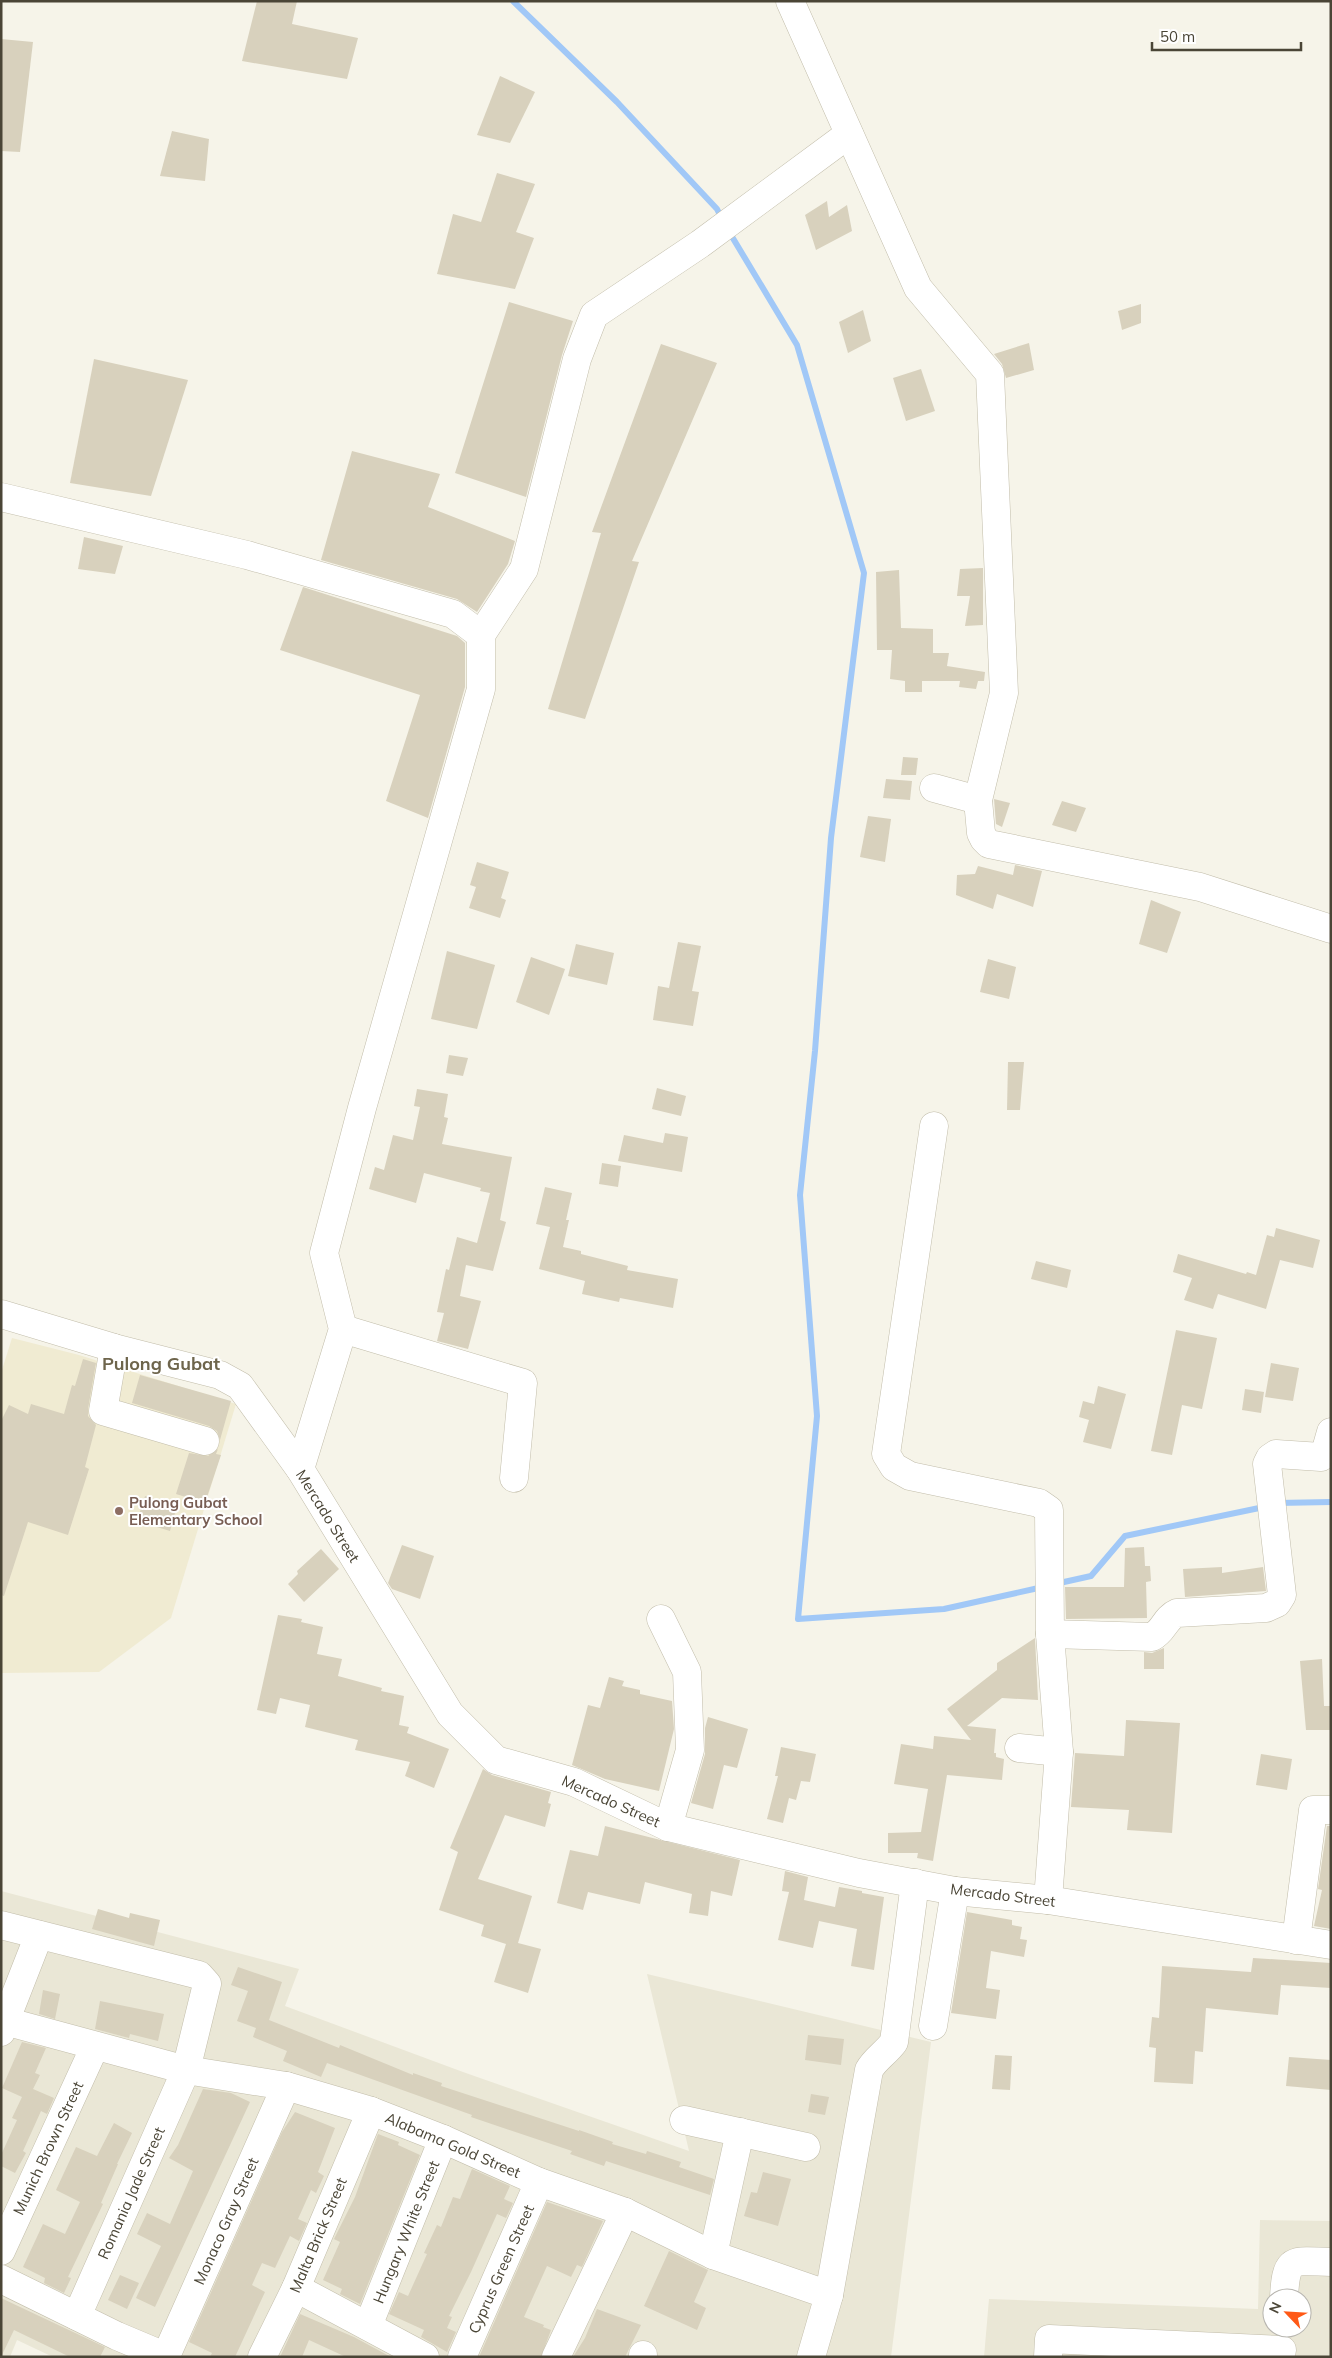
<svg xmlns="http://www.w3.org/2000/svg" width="1332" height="2358" viewBox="0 0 1332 2358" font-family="Mulish,sans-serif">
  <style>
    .residential { fill: #eae7d6; fill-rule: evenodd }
    .education { fill: #f0ebd2 }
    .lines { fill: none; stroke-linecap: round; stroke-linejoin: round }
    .stream { stroke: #a1c8f7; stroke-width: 6 }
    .building { fill: #d8d1bd }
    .minor-casing { stroke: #c2bdaa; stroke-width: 29 }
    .minor { stroke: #fff; stroke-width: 28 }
    .education-dot { fill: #8d6e63; stroke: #fff; stroke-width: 2 }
    .labels { text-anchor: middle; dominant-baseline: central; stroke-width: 4; stroke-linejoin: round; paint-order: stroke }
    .education-label { font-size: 15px; font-weight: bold; fill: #785e54; stroke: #fff; text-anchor: start }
    .street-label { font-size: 15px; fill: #4a4536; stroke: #fff }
    .quarter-label { font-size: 18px; font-weight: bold; fill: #6e654c; stroke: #fff }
  </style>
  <rect width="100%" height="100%" fill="#f6f4e9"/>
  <!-- residential -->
  <g class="residential">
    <polygon points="1,1891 299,1969 285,2006 463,2072 689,2151 647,1974 931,2042 891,2357 53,2357 17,2340 10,2357 1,2357"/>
    <path d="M1260,2220L1331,2221V2357H984L989,2299L1258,2309ZM1272,2298H1302V2328H1272Z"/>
  </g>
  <!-- education -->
  <polygon class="education" points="12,1338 79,1355 236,1404 171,1618 99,1672 1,1673 1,1373"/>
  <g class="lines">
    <!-- stream -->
    <g class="stream">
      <polyline points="513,1 617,102 717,209 722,219"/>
      <polyline points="728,230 797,345 864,573 831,838 815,1051 800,1195 817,1416 798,1619 944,1609 1043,1587"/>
      <polyline points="1277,1503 1331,1502"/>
      <polyline points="1055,1584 1091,1576 1125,1536 1264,1507"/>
    </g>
  </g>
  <!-- building -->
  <g class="building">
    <polygon points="257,1 297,1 292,24 358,38 347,79 242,61"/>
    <polygon points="1,39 33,42 20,152 1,151"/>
    <polygon points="500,76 535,92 510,143 477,135"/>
    <polygon points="172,131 209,139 205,181 160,176"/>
    <polygon points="497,173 535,184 516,232 534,238 515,289 437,274 453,214 481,222"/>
    <polygon points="827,201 829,217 847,205 852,231 816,250 805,215"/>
    <polygon points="509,302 573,321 562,355 526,497 455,473"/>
    <polygon points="1141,304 1141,323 1122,330 1118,311"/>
    <polygon points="863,310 871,341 848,353 839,322"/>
    <polygon points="1029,343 1034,370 1006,378 1002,364 994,354"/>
    <polygon points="661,344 717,363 632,561 639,562 585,719 548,709 601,533 592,532"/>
    <polygon points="94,359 188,380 151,496 70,483"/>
    <polygon points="921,369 935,411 906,421 893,378"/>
    <polygon points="352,451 440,474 428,507 515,541 508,564 477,612 457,599 321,560"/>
    <polygon points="84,537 123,546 115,574 78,569"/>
    <polygon points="983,568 983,625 965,626 970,596 957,596 960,569"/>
    <polygon points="899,570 901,628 933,629 933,653 949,653 947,666 985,672 984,681 978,681 976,689 959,687 960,681 922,681 922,692 905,692 905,681 890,679 892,650 877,650 876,572"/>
    <polygon points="303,587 457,636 465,643 465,687 428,818 386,801 420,695 280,650"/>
    <polygon points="903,757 918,758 916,775 901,775"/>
    <polygon points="886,779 912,781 910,800 883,798"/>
    <polygon points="994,799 1010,803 1002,827 996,824"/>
    <polygon points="1062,801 1086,808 1076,832 1052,825"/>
    <polygon points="868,816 891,819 885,862 860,857"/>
    <polygon points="477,862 509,872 501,898 506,900 500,918 469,908 476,887 470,885"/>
    <polygon points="1015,865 1042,871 1033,907 997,894 993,909 956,895 957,875 975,874 978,866 1013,875"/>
    <polygon points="1151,900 1181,912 1167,953 1139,944"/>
    <polygon points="678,942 701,946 692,991 699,992 693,1026 653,1020 658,986 669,988"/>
    <polygon points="576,944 614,953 607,985 568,976"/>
    <polygon points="447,951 495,965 477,1029 431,1019"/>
    <polygon points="531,957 565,969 549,1015 516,1002"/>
    <polygon points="988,959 1016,967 1009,999 980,992"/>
    <polygon points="449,1055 468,1058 463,1076 446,1073"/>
    <polygon points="1008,1062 1024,1062 1020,1110 1007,1110"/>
    <polygon points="657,1088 686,1096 681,1116 652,1109"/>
    <polygon points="417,1089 448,1094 444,1117 448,1118 442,1144 512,1157 500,1220 506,1222 493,1271 466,1265 460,1296 481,1301 468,1349 437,1341 444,1313 437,1312 446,1269 449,1270 457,1237 477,1243 490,1193 480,1191 481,1188 424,1173 416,1203 369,1189 375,1167 384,1170 393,1135 413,1140 420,1107 414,1106"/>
    <polygon points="665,1133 688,1137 682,1172 618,1161 624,1135 663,1143"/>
    <polygon points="602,1163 621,1166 618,1187 599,1184"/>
    <polygon points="545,1187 572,1193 566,1220 569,1220 563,1247 581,1251 581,1254 628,1266 627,1270 678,1279 673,1308 620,1298 619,1302 582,1294 585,1281 539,1269 550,1227 536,1224"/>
    <polygon points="1276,1228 1320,1240 1313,1268 1280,1260 1266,1309 1218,1294 1213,1309 1184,1300 1192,1278 1173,1272 1178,1254 1246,1274 1247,1272 1256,1275 1267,1235 1274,1237"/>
    <polygon points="1036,1261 1071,1270 1067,1288 1031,1279"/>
    <polygon points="1176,1330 1217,1338 1202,1409 1182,1405 1172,1455 1151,1451"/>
    <polygon points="83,1359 96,1363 88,1409 88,1416 96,1425 85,1467 89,1469 68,1535 28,1522 4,1596 1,1595 1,1421 9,1405 28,1414 31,1404 64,1414 72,1385 75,1386"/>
    <polygon points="1271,1363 1299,1368 1293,1401 1265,1397"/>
    <polygon points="140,1375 231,1401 220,1440 217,1431 209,1426 132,1403"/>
    <polygon points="1098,1386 1126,1394 1111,1449 1083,1442 1089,1420 1079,1417 1083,1401 1094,1404"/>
    <polygon points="1245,1389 1264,1392 1261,1413 1242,1410"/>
    <polygon points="218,1449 216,1454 221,1455 205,1503 176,1494 189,1453 208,1456"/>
    <polygon points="145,1496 177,1506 170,1531 137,1521"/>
    <polygon points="402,1545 434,1556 420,1599 392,1589 388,1583"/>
    <polygon points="1144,1547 1145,1566 1150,1566 1151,1581 1146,1582 1147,1618 1066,1619 1065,1587 1124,1587 1125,1548"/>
    <polygon points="321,1549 339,1569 304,1602 288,1584 298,1574 297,1571"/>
    <polygon points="1222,1567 1222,1573 1263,1567 1266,1591 1185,1597 1183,1569"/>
    <polygon points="278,1615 302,1619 301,1622 323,1627 317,1654 342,1659 338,1676 382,1688 381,1691 404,1696 399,1725 409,1727 407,1733 449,1749 434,1788 405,1776 410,1762 355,1750 358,1740 305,1727 310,1705 280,1698 276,1714 257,1710"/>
    <polygon points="1035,1638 1038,1700 1002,1698 967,1726 996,1729 994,1753 996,1753 996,1757 1004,1759 1002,1780 947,1775 933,1861 917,1858 918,1853 888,1853 888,1833 921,1832 928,1789 894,1784 901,1744 933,1749 934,1736 971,1740 947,1709 997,1670 997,1663"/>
    <polygon points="1164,1648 1164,1669 1144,1669 1144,1652 1152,1653"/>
    <polygon points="1322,1659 1324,1706 1331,1706 1331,1730 1306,1730 1300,1661"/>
    <polygon points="609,1677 624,1681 622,1686 640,1690 640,1694 672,1701 674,1729 659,1791 605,1779 572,1765 588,1705 600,1708"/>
    <polygon points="708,1717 748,1729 737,1768 724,1765 713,1809 691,1803 705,1754 705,1728"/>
    <polygon points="1126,1720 1180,1723 1172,1833 1127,1830 1129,1810 1071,1807 1075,1753 1124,1756"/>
    <polygon points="781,1747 816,1754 810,1782 801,1781 796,1800 789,1798 783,1823 767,1819 778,1776 775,1776"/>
    <polygon points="1261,1754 1292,1759 1287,1790 1256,1785"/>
    <polygon points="483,1769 492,1775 551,1792 548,1803 551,1804 545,1827 505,1815 478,1879 532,1896 518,1943 541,1949 528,1993 494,1982 506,1944 481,1936 484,1925 439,1910 458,1852 450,1848"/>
    <polygon points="605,1826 740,1860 732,1896 711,1891 708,1916 689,1913 692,1894 645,1882 640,1904 588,1892 583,1910 557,1903 570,1850 598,1856"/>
    <polygon points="1327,1826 1331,1826 1331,1929 1314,1926 1322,1890 1318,1889"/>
    <polygon points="785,1871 808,1877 804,1900 835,1907 839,1887 862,1891 862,1893 884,1897 874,1970 851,1966 857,1929 819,1921 813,1948 778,1940 789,1892 782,1891"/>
    <polygon points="98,1909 129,1918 130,1913 160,1920 154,1946 92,1929"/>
    <polygon points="967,1912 1012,1920 1012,1925 1022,1927 1020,1939 1027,1940 1024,1957 991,1951 986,1988 1000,1990 996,2019 951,2013"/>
    <polygon points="1253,1958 1331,1963 1331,1988 1281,1985 1278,2015 1206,2008 1203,2052 1195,2051 1193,2084 1154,2082 1156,2048 1149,2047 1152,2017 1159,2018 1162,1966 1251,1972"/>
    <polygon points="238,1967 282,1982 269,2020 339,2048 340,2045 413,2075 413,2073 442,2083 441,2086 579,2131 579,2130 613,2142 612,2144 646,2154 647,2151 681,2162 679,2167 714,2179 710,2195 606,2161 604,2166 570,2154 572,2151 471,2117 472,2115 327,2063 321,2077 283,2061 287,2051 253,2037 256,2028 237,2021 248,1991 231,1985"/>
    <polygon points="43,1990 60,1994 55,2019 39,2014"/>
    <polygon points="100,2001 164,2014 158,2041 130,2034 129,2038 95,2029"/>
    <polygon points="808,2035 844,2039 841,2065 805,2060"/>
    <polygon points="22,2042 46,2048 35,2073 40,2075 33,2089 54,2098 47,2114 41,2111 23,2151 26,2153 15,2173 1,2166 1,2155 17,2120 12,2118 22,2097 2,2088"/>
    <polygon points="995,2055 1012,2056 1010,2090 992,2089"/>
    <polygon points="1289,2057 1331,2060 1331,2090 1286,2086"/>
    <polygon points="203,2089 231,2093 250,2102 155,2307 136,2298 161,2246 137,2234 147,2213 170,2224 193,2171 169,2158 178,2145"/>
    <polygon points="811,2094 829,2097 825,2115 808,2112"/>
    <polygon points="295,2112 335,2128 318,2172 324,2176 316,2193 311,2190 298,2219 307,2223 299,2241 290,2236 275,2268 262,2263 252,2285 265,2292 235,2357 210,2357 212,2353 189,2342 282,2132"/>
    <polygon points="114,2123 132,2133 117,2164 118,2164 101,2203 103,2204 68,2277 71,2278 64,2293 44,2283 45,2278 23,2267 43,2224 65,2234 80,2202 56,2190 76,2147 97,2156"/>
    <polygon points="378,2134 399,2142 398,2145 420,2155 360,2304 340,2294 342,2289 323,2280 340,2242 334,2239 355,2197"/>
    <polygon points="472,2169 510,2186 504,2199 513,2203 506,2218 497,2214 471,2272 449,2316 452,2317 447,2328 456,2332 447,2352 421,2337 424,2330 389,2314 399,2292 408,2296 427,2254 424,2253 437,2225 441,2227 453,2197 460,2199"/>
    <polygon points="763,2172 791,2179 778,2226 744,2216 751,2192 757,2193"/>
    <polygon points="547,2202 603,2221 582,2267 577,2265 571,2277 547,2266 524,2317 544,2325 543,2327 551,2330 541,2357 479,2357"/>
    <polygon points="669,2251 708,2270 694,2302 706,2308 697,2330 644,2306"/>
    <polygon points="120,2275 139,2283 127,2309 108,2300"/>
    <polygon points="1,2298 105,2347 100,2357 70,2357 14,2330 1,2357"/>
    <polygon points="597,2309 641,2325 625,2357 573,2357 585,2338"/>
    <polygon points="300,2314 354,2337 391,2357 346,2357 309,2340 302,2357 280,2357"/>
  </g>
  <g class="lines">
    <defs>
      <g id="minor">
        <polyline points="790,1 918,288 990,374 1004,693 978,800 981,833 984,839 989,844 1200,887 1331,929"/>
        <polyline points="1,497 247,555 453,614 481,635"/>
        <polyline points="934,788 978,800"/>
        <polyline points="934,1126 886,1454 894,1467 910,1476 1039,1503 1049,1510 1050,1634 1059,1752 1048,1900"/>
        <polyline points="1,1314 114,1348 220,1375 240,1386 300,1469 450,1714 496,1760 574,1782 668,1827 859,1873 955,1891 1048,1900 1331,1945"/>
        <polyline points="343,1329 523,1383 514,1478"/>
        <polyline points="114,1348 103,1411 205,1441"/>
        <polyline points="300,1469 343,1329 324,1253 362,1108 481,689 481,635 524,569 577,359 594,315 700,244 849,134"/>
        <polyline points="661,1619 687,1672 690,1750 668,1827"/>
        <path d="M1050,1634L1152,1637C1164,1631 1165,1618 1177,1613L1266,1608L1277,1603L1282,1595L1267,1464L1270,1458L1276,1454L1321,1457L1325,1453L1331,1432"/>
        <polyline points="1019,1748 1059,1752"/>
        <polyline points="1,1925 199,1975 207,1984 186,2070 77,2316"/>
        <polyline points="1296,1940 1313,1810 1331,1810"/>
        <polyline points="1,2020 186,2070 286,2086 371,2111 443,2139 539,2182 625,2212 713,2255 829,2295 811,2357"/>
        <polyline points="933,2026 955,1891"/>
        <polyline points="1,2032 39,1935"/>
        <polyline points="684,2120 806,2147"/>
        <polyline points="1,2251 95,2046"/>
        <polyline points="713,2255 740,2132"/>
        <polyline points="1,2279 117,2336 167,2357"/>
        <polyline points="296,2288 425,2357"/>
        <path d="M829,2295L869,2070C875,2059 886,2053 894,2042L915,1883"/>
        <path d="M1284,2298C1286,2255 1292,2261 1331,2262"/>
        <polyline points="368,2326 443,2139"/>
        <polyline points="166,2356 286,2086"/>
        <polyline points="262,2357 296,2288 371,2111"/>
        <polyline points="462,2357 539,2182"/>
        <polyline points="556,2357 625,2212"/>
        <polyline points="643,2357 643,2355"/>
        <polyline points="1048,2357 1049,2339 1282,2350"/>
      </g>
    </defs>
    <!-- minor casing -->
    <use href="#minor" class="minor-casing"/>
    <!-- minor -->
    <use href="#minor" class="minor"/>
  </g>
  <!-- markers -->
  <circle class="education-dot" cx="119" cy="1511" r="5"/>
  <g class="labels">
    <!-- education labels -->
    <g class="education-label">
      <text x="129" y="1502">Pulong Gubat<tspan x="129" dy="17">Elementary School</tspan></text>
    </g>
    <!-- street labels -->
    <g class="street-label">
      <text transform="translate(328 1516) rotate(58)">Mercado Street</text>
      <text transform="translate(611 1801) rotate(24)">Mercado Street</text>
      <text transform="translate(1003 1895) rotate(7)">Mercado Street</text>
      <text transform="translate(453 2145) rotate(23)">Alabama Gold Street</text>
      <text transform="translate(48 2148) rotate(-65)">Munich Brown Street</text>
      <text transform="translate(131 2193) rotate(-66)">Romania Jade Street</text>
      <text transform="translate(226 2221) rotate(-66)">Monaco Gray Street</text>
      <text transform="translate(406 2232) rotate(-68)">Hungary White Street</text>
      <text transform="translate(318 2235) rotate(-67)">Malta Brick Street</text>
      <text transform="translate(501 2269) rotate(-66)">Cyprus Green Street</text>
    </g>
    <!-- quarter labels -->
    <g class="quarter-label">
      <text x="161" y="1363">Pulong Gubat</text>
    </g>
  </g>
  <!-- border -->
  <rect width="1332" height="2358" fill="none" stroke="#4a4536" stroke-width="5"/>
  <!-- north arrow -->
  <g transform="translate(1287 2313) rotate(295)"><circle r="24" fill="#ffffff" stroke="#b7b5af"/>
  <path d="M0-4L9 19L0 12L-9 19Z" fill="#ff5916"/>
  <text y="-8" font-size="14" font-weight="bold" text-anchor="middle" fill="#4a4536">N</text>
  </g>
  <!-- scale -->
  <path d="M1152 42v8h149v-8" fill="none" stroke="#4a4536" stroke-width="2.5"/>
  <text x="1160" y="42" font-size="15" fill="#4a4536" stroke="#ffffff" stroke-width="4" paint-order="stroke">50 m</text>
</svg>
